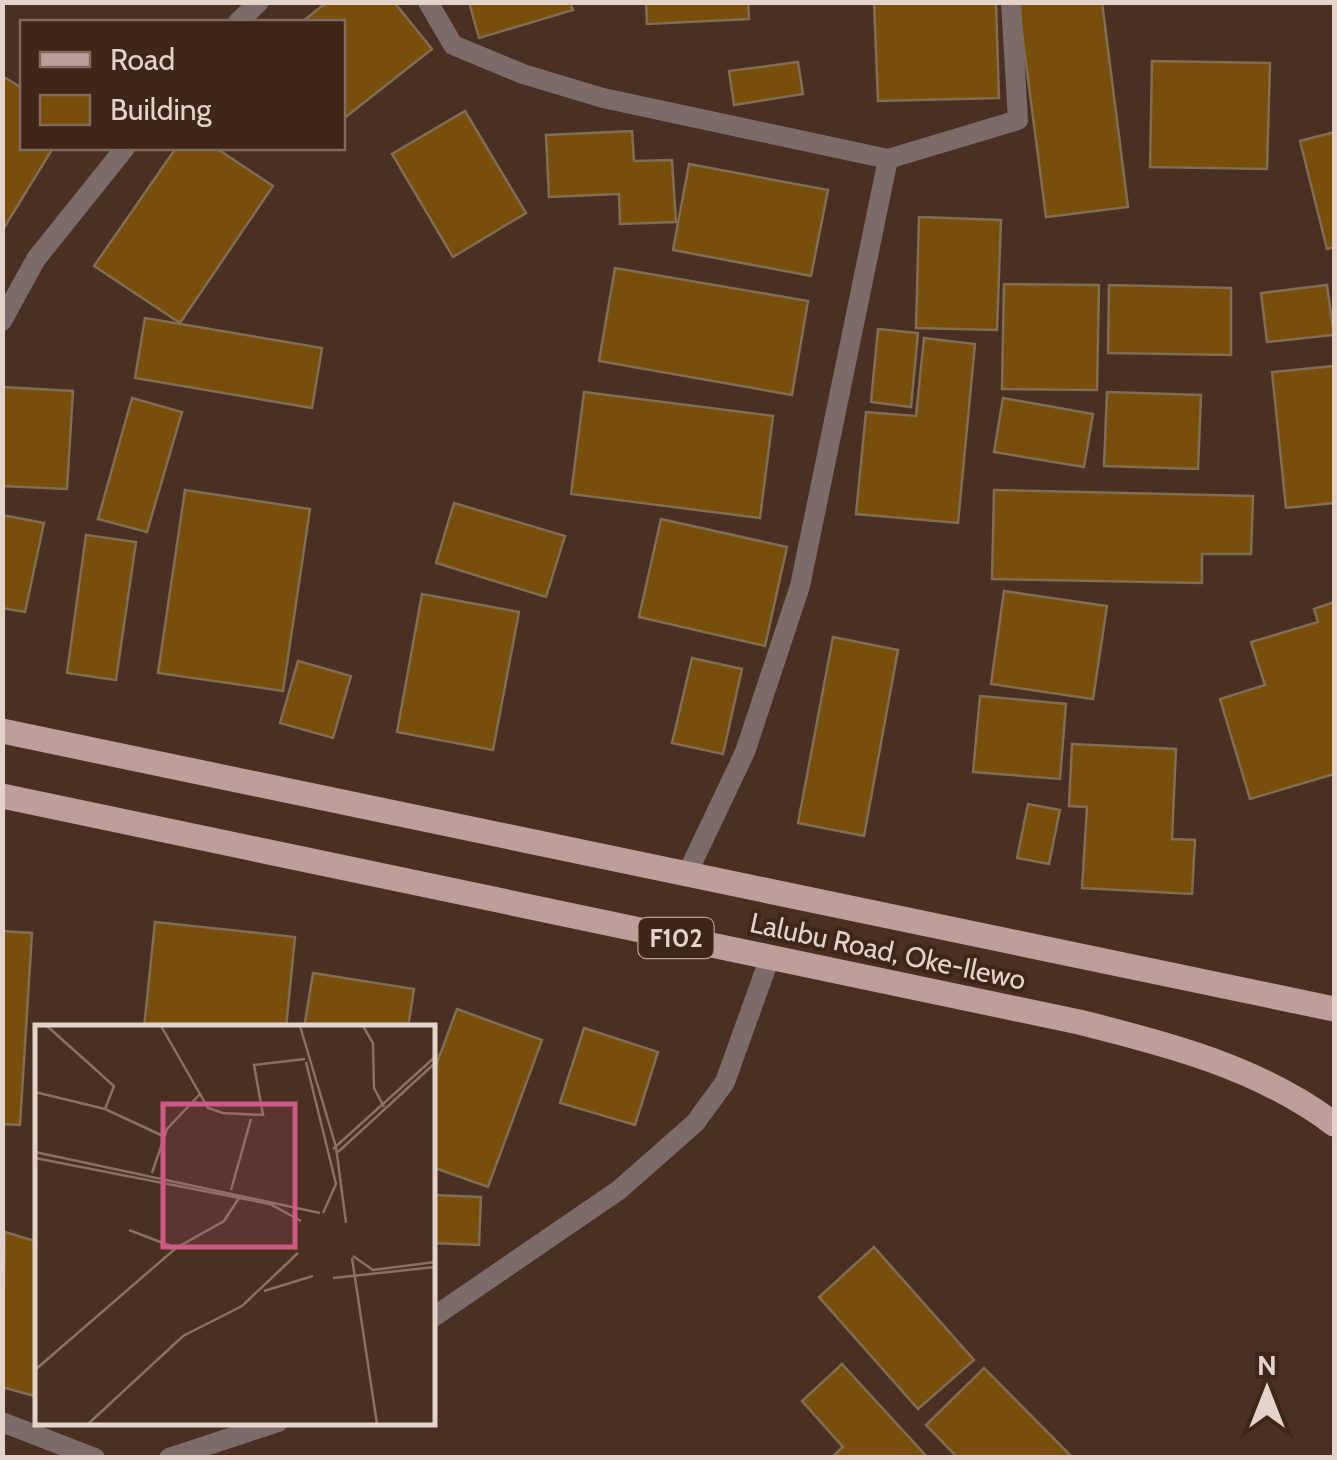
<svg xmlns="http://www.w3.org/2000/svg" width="1337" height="1460" viewBox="0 0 1337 1460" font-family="Cabin,sans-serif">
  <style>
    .building { fill: #784f0a; stroke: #806d54; stroke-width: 2.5 }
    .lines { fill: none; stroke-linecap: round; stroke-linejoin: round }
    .street { stroke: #7b6b69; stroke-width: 20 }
    .primary { stroke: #bd9e9a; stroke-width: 25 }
    .labels { text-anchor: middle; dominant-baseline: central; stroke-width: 8; stroke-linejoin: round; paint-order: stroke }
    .shield { fill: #3e2618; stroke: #b29f95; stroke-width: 2.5 }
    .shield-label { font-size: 25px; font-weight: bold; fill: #e3d3ca }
    .street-label { font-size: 28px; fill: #e3d3ca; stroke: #3e2618 }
    .inset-road { fill: none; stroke: #877165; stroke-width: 2.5 }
    .view { fill: #ce5982; fill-opacity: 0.15; stroke: #ce5982; stroke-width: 5 }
    .inset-edge { fill: none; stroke: #e3d3ca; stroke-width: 5 }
  </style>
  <rect width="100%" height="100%" fill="#493022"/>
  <!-- building -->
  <g class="building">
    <polygon points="327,2 394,2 432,49 342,120 342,22 302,22"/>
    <polygon points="469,2 570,2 573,10 479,38"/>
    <polygon points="646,2 748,2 749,19 647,24"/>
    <polygon points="874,2 996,2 999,98 878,101"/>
    <polygon points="1018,2 1102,2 1128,207 1046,217"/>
    <polygon points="1152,61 1270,63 1267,169 1150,167"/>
    <polygon points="798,62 803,94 734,105 729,71"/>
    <polygon points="2,76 22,88 22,148 53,148 2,231"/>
    <polygon points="465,111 526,213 453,257 392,154"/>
    <polygon points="632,131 634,161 672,160 676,222 620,224 619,194 549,197 546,135"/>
    <polygon points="1334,132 1334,247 1327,249 1300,141"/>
    <polygon points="176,148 216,148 273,186 180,323 94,266"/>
    <polygon points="689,164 828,190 811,276 673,250"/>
    <polygon points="919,217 1001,220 997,330 916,328"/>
    <polygon points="615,268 808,301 792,395 599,361"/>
    <polygon points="1004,284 1099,285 1097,390 1002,389"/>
    <polygon points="1109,285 1231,288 1231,355 1108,353"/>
    <polygon points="1327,285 1334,335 1267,342 1261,293"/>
    <polygon points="145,318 322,348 312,408 135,378"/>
    <polygon points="878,329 918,333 911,407 871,402"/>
    <polygon points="924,338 975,344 958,523 856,514 866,412 916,416"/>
    <polygon points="1334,366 1334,503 1286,508 1272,372"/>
    <polygon points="2,387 73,391 67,489 2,486"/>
    <polygon points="584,392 773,416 760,518 571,494"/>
    <polygon points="1107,392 1201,395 1198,469 1104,466"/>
    <polygon points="132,398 182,412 147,532 98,519"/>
    <polygon points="1003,398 1093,414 1084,467 994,452"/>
    <polygon points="185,490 310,509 283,691 158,673"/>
    <polygon points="994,490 1253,496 1251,554 1202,554 1202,583 992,579"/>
    <polygon points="454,503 565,536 546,597 436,563"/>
    <polygon points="2,515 44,523 25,612 2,608"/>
    <polygon points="661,519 787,547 765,646 639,617"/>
    <polygon points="86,535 136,542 116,680 67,673"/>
    <polygon points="1004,591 1107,606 1093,699 991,684"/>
    <polygon points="422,594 519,612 493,750 397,732"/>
    <polygon points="1334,602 1334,774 1250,799 1220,699 1265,685 1251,642 1318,622 1314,609"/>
    <polygon points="833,637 898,650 864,836 798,823"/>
    <polygon points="692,658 742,669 723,754 672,743"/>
    <polygon points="298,661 351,676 333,738 280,723"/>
    <polygon points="980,696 1066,704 1060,779 973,772"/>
    <polygon points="1072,744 1176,749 1172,839 1195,840 1192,894 1082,888 1087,807 1069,806"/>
    <polygon points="1028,804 1060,810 1049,864 1017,858"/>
    <polygon points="155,922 295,937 286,1028 144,1028"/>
    <polygon points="2,931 32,933 20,1125 2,1124"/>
    <polygon points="313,973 414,989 408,1028 304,1028"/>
    <polygon points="457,1009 542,1040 488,1187 432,1167 432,1076"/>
    <polygon points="584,1028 658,1052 635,1125 560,1103"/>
    <polygon points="432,1195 481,1197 479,1245 432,1243"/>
    <polygon points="5,1232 38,1242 38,1397 2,1387"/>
    <polygon points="874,1247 974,1360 918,1409 819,1297"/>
    <polygon points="842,1364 928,1458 831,1458 843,1447 802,1401"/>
    <polygon points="984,1368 1073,1458 958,1458 926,1425"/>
  </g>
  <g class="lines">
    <!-- street -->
    <g class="street">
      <polyline points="428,2 453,45 523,74 603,98 888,159 1018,120 1011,2"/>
      <polyline points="238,22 259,2"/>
      <polyline points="2,321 36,259 125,148"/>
      <polyline points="687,874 745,752 800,586 888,159"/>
      <polyline points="432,1318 619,1190 695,1123 725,1082 770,957"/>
      <polyline points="2,1422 95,1458"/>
      <polyline points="169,1458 278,1422"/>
    </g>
    <!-- primary -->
    <g class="primary">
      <polyline points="2,731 1334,1009"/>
      <path d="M2,796L1079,1022C1168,1044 1260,1068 1334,1124"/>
    </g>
  </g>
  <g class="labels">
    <!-- shield labels -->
    <rect class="shield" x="638.5" y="918" width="75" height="40" rx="8"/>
    <g class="shield-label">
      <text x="676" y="938">F102</text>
    </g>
    <!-- street labels -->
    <g class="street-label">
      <text transform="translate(888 951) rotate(12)">Lalubu Road, Oke-Ilewo</text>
    </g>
  </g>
  <!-- overview -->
  <g transform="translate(35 1025)">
    <rect width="400" height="400" fill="#493022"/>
    <path class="inset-road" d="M12,1L79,61L70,84M126,1L173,83L188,88L228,90L219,40L270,34M265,1L301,122L311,198M328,1L338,18L339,63L349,82M271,37L301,159L288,188M0,67L70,84L128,111M298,124L400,32M0,127L285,188M303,127L400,38M0,133L235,179L266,196M117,148L132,104L166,68M196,165L216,94M94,205L141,223M318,231L338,245L400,237M317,233L342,399M298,253L400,242M229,266L278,251M0,345L141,223L189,196L204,173M53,399L148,311L207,281L263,228"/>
    <path class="view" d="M128,79H260V222H128Z"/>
    <rect width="400" height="400" class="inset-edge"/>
  </g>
  <!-- border -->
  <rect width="1337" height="1460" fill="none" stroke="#e3d3ca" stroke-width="10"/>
  <!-- legend -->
  <rect x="20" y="20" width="325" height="130" fill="#3e2618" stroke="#806b5f" stroke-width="2.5"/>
  <rect x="40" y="52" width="50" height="15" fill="#bd9e9a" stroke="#806b5f" stroke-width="2.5"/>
  <text x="110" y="70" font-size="30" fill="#e3d3ca">Road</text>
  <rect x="40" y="95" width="50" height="30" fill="#784f0a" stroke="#806b5f" stroke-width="2.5"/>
  <text x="110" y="120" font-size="30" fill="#e3d3ca">Building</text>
  <!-- north arrow -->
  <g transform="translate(1267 1390)" stroke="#3e2618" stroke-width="8" paint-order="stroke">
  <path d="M0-8L18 38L0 25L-18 38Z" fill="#e3d3ca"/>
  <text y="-15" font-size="28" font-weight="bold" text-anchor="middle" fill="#e3d3ca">N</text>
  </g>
</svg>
